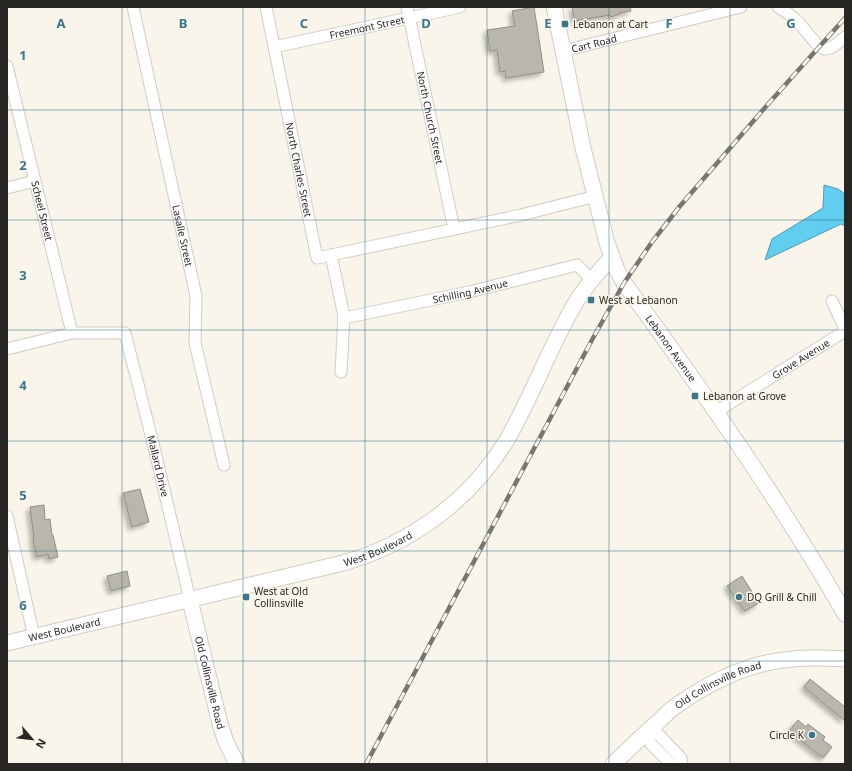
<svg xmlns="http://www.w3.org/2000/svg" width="852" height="771" viewBox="0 0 852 771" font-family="'Noto Sans',sans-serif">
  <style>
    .water { fill: #61cdef; stroke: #509bb2 }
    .building { fill: #b9b6ab; stroke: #918e84; filter: url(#shadow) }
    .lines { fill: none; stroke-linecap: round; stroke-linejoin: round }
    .street-casing { stroke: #d0ccc2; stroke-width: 13 }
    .secondary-casing { stroke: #d0ccc2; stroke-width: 17 }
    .street { stroke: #fff; stroke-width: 11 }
    .secondary { stroke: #fff; stroke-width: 15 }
    .rail-casing { stroke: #787670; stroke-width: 4.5 }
    .rail { stroke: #f9f5ea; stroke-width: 3; stroke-dasharray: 9; stroke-linecap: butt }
    .grid { fill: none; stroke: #38778c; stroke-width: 1; stroke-opacity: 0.55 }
    .poi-dot { fill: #38778c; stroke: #f9f5ea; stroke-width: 1.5 }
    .labels { text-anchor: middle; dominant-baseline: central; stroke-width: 3; stroke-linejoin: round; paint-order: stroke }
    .poi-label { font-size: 10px; fill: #282723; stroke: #f9f5ea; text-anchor: start }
    .street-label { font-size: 10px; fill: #282723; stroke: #f9f5ea }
    .grid-label { font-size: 13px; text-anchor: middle; font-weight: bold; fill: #38778c; stroke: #f9f5ea; stroke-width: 3; stroke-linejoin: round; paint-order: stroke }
  </style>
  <defs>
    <filter id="shadow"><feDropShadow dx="-3.5" dy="3.5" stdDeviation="2" flood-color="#0004"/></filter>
  </defs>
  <rect width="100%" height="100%" fill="#f9f5ea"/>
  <!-- water -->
  <polygon class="water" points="824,185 838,189 845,194 845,226 841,224 765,260 772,239 823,208"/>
  <!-- building -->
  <g class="building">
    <polygon points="534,7 544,72 506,78 505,71 500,72 497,50 490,51 487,30 515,26 512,11"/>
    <polygon points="572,7 630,7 631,11 619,13 620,14 611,17 610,15 575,21"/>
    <polygon points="140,489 149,522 132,527 123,493"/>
    <polygon points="44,505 45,520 50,519 52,535 53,535 58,557 49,559 48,554 37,557 33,540 34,539 30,507"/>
    <polygon points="127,571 130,586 111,591 107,576"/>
    <polygon points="742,576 759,603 745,611 727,586"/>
    <polygon points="810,679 845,707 845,721 804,687"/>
    <polygon points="798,720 806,727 808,724 825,737 823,740 832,747 823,758 789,731"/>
  </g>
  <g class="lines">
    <defs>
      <g id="street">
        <path id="s1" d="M133,7L196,296L195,343L224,465"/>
        <path id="s2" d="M266,7L317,258L521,215L596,196"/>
        <path id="s3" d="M407,7L454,229"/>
        <path d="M778,7C785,11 792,16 798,22C804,28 817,47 824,49C832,50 840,41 845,37"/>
        <path id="s4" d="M274,47L460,7"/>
        <path id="s5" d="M563,51L741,7"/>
        <path id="s6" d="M7,66L72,333"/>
        <polyline points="7,188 35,181"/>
        <polyline points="331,255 344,316 341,372"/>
        <polyline points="832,301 845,329"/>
        <path id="s7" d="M344,316V318L469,292L577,265L592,280"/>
        <path id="s8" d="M7,349L72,333H125L153,443L190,600"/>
        <path id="s9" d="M716,412L845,331"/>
        <polyline points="7,516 34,637"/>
        <polyline points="671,764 651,744 646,733 658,734 681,758 681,764"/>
      </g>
      <g id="secondary">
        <path id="s10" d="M554,7L583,148L607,243L617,270L624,283C702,390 779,499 845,614"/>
        <path id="s11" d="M190,600L220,724L226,742L237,764"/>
        <path id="s12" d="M7,643L343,563C411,544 472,499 508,438C533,394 550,346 576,302C586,286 599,271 612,257"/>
        <path id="s13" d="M613,764C628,750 642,736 658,722C664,717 669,710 676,706C711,681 750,662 793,659C810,657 828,658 845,659"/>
      </g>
    </defs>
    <!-- street casing -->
    <use href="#street" class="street-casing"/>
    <!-- secondary casing -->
    <use href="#secondary" class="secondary-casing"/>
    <!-- street -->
    <use href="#street" class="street"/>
    <!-- secondary -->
    <use href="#secondary" class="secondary"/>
    <defs>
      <polyline id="rail" points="366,764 593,338 624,283 652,242 680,206 769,103 845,18"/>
    </defs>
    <!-- rail casing -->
    <use href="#rail" class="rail-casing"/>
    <!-- rail -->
    <use href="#rail" class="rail"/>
  </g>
  <!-- grid -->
  <path class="grid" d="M122,7V764M243,7V764M365,7V764M487,7V764M609,7V764M730,7V764M7,110H845M7,220H845M7,330H845M7,441H845M7,551H845M7,661H845"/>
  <!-- markers -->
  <g class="poi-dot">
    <rect x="561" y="20" width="8" height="8" rx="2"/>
    <rect x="587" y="296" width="8" height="8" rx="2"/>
    <rect x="691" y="392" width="8" height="8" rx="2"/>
    <rect x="242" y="593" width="8" height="8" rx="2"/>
    <circle cx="739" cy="597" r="4"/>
    <circle cx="812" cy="735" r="4"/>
  </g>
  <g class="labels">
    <!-- poi labels -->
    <g class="poi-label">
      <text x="573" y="24">Lebanon at Cart</text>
      <text x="599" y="300">West at Lebanon</text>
      <text x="703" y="396">Lebanon at Grove</text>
      <text x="254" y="591">West at Old<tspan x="254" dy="12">Collinsville</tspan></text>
      <text x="747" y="597">DQ Grill &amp; Chill</text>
      <text x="804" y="735" text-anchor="end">Circle K</text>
    </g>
    <!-- street labels -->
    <g class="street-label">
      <text stroke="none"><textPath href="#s4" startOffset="95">Freemont Street</textPath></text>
      <text stroke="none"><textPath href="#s5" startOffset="32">Cart Road</textPath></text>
      <text stroke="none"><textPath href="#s3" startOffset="113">North Church Street</textPath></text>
      <text stroke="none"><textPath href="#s2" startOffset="166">North Charles Street</textPath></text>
      <text stroke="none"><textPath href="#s6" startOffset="149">Scheel Street</textPath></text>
      <text stroke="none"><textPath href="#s1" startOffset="234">Lasalle Street</textPath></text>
      <text stroke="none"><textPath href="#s7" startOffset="131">Schilling Avenue</textPath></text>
      <text stroke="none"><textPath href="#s10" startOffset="366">Lebanon Avenue</textPath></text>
      <text stroke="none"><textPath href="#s9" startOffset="100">Grove Avenue</textPath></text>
      <text stroke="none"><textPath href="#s8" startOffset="257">Mallard Drive</textPath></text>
      <text stroke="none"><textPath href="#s12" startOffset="383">West Boulevard</textPath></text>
      <text stroke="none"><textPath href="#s12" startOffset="59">West Boulevard</textPath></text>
      <text stroke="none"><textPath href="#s11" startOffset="85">Old Collinsville Road</textPath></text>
      <text stroke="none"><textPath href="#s13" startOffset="133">Old Collinsville Road</textPath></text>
    </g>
  </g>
  <g class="grid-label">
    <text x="61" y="28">A</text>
    <text x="183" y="28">B</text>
    <text x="304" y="28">C</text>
    <text x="426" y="28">D</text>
    <text x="548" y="28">E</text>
    <text x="669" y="28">F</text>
    <text x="791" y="28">G</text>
    <text x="23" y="60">1</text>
    <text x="23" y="170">2</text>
    <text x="23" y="280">3</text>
    <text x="23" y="390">4</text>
    <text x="23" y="500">5</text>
    <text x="23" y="610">6</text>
  </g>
  <!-- border -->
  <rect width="852" height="771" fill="none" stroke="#282723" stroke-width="16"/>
  <!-- north arrow -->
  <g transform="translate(32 739) rotate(118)" stroke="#f9f5ea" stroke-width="3" paint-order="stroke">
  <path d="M0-3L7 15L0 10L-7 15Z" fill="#282723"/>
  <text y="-6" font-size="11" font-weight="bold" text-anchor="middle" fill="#282723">N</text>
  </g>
</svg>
